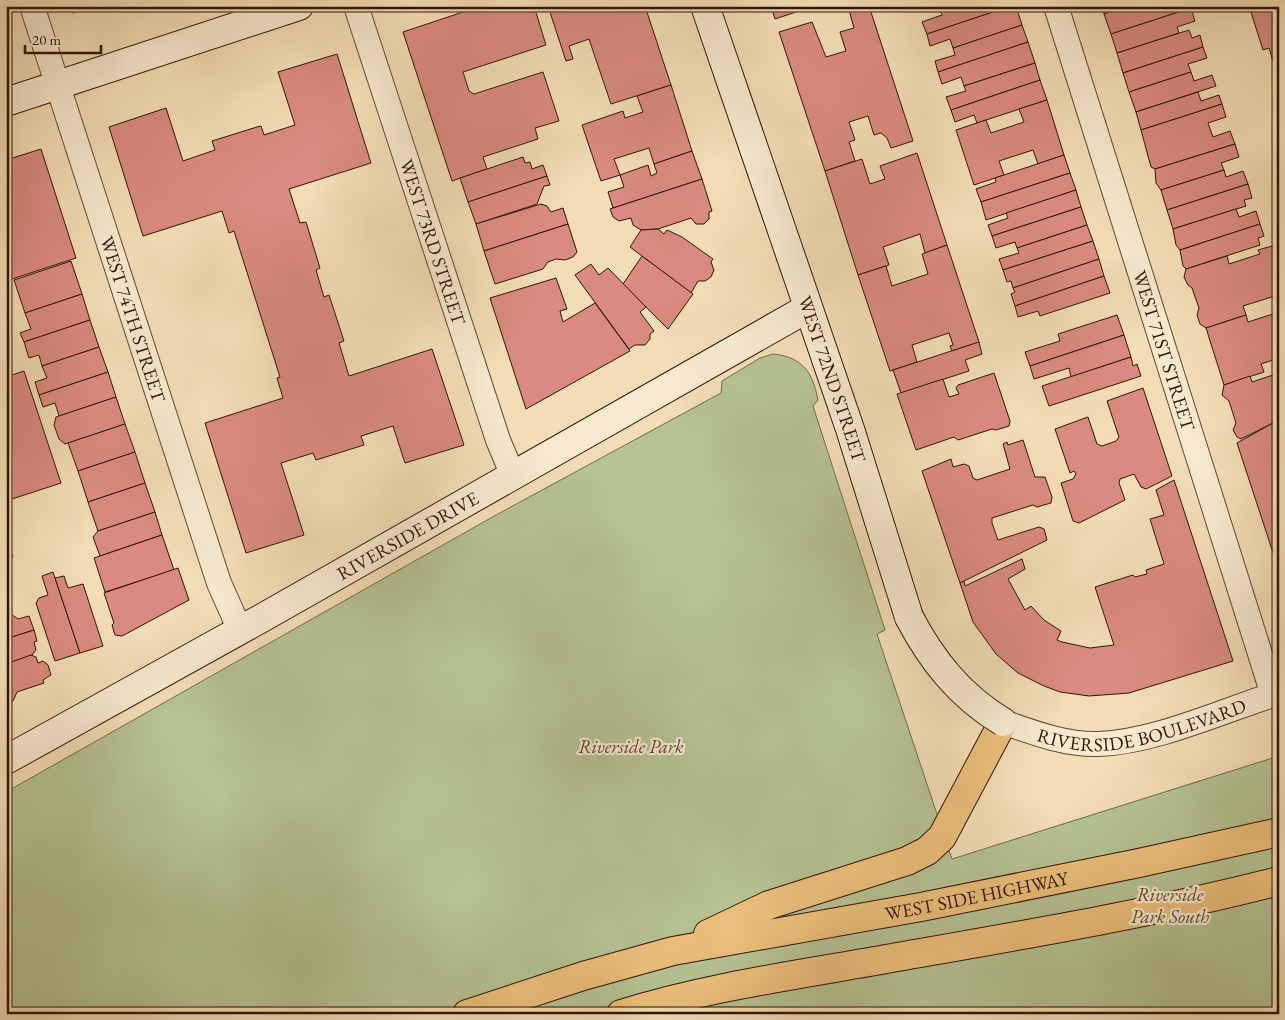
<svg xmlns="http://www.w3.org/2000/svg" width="1285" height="1020" viewBox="0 0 1285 1020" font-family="'EB Garamond',serif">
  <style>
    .green { fill: #b5c292; stroke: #746b4b }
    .building { fill: #da8a80; stroke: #321404 }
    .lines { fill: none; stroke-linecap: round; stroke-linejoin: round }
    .street-casing { stroke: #624630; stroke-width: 26 }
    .secondary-casing { stroke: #321404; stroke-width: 30 }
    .highway-casing { stroke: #321404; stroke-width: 30 }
    .street { stroke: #f7e9d0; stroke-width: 24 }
    .secondary { stroke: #f7e9d0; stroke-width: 28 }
    .highway { stroke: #eabe7b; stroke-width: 28 }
    .secondary-bridge-casing { stroke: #321404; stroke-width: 30; stroke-linecap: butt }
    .secondary-bridge { stroke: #f7e9d0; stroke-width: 28 }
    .labels { text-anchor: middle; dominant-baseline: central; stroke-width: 4.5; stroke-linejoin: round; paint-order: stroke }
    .street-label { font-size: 19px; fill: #321404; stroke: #f7e9d0 }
    .park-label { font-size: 19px; font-style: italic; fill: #59482f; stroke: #f7e9d0 }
  </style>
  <rect width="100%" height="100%" fill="#f3ddb6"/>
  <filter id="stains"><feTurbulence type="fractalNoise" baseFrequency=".004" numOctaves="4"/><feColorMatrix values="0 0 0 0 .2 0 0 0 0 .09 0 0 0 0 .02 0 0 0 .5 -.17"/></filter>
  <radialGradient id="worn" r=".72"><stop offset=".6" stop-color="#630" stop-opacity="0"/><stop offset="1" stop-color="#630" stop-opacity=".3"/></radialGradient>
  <!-- green -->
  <path class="green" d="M773,354C803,357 813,373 818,400L813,406L885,630L877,634L952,859L1279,756V1014H6V792L496,515L721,393L722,381L760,358Z"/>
  <!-- building -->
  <g class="building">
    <polygon points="69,6 94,6 72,13"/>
    <polygon points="481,6 534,6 546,45 463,72 469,91 474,94 543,72 559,121 535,128 538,139 483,157 487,169 452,181 403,32"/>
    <polygon points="548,6 645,6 671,85 611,104 589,39 569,46 573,59 566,61"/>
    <polygon points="771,6 814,6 775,19"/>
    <polygon points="859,6 869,6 913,141 891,148 887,138 881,133 874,135 868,116 849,122 855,140 849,142 855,161 825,171 779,32 812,22 826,57 846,51 840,32 854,28 849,10"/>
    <polygon points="951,6 1011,6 927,34 922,22 942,15 940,10"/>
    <polygon points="1011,6 1016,6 1022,25 953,48 950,39 930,46 927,34"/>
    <polygon points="1102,6 1127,6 1104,14"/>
    <polygon points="1127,6 1190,6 1191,8 1111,34 1104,14"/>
    <polygon points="1249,6 1279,6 1279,80 1269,48 1263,50"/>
    <polygon points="1191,8 1195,21 1177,27 1179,33 1117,53 1111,34"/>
    <polygon points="1022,25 1028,42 938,72 935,61 955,55 953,48"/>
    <polygon points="1189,30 1192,38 1200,35 1203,47 1123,73 1117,53"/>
    <polygon points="1028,42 1035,63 964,86 961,77 942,84 938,72"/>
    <polygon points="1203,47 1207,58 1188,64 1191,72 1129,92 1123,73"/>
    <polygon points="337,54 371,163 289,189 300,223 306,222 320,268 316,270 324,297 329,295 344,341 339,343 349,376 432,349 464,445 405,463 393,426 361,436 364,445 316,460 313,453 281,463 304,535 246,553 205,423 283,398 277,378 280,377 234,231 229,233 222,211 143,236 109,127 166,108 183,161 215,150 212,141 257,127 261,126 264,135 295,125 278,72"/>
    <polygon points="1035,63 1040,80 951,110 946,97 966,91 964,86"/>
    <polygon points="1191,72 1194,81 1212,75 1216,86 1136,112 1129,92"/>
    <polygon points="1040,80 1047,100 977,123 974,115 955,122 951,110"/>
    <polygon points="671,85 692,151 654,164 649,148 614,159 620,175 601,181 582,125 623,111 625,118 643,112 637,96"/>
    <polygon points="1198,92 1201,101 1219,95 1222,104 1141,130 1136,112"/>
    <polygon points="1047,100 1064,155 1038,164 1033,150 999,161 1004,175 974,185 956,130 986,120 991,133 1024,122 1019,109"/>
    <polygon points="1222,104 1226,117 1208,123 1213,137 1230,131 1235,144 1155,169 1151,167 1141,130"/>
    <polygon points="1235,144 1239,157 1221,163 1224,170 1161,190 1156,183 1155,169"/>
    <polygon points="41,149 76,258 6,281 6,160"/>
    <polygon points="692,151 702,179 613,208 608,192 624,187 620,175 648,165 651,176 657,173 654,164"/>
    <polygon points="917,153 947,245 925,253 920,234 883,247 889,265 858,275 825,171 862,159 870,184 885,179 880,166"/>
    <polygon points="1064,155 1070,173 981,202 976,189 996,182 995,178"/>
    <polygon points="523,157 525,163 530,162 532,169 543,165 547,176 468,202 460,178"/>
    <polygon points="1224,170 1226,177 1243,171 1248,184 1167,210 1161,190"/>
    <polygon points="1070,173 1076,190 986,220 981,202"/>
    <polygon points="547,176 550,185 544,186 537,204 476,224 468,202"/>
    <polygon points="702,179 712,211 709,212 709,219 704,224 696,224 691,218 658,229 641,230 633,225 631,218 619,221 613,217 610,209"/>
    <polygon points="1248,184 1252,198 1244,200 1246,206 1173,229 1167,210"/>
    <polygon points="1076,190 1081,207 992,236 988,225 1008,218 1006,213"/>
    <polygon points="541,204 547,206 551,212 563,208 568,224 484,251 476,224"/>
    <polygon points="1081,207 1087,225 1017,248 1015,242 996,248 992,236"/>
    <polygon points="1236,209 1239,217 1256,211 1260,224 1180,250 1176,245 1173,229"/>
    <polygon points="568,224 577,252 573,257 565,260 556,259 548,262 543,269 495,284 484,251"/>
    <polygon points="1260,224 1264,236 1258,238 1260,245 1186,269 1183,266 1180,250"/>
    <polygon points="1087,225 1093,241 1003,270 999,259 1019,253 1017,248"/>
    <polygon points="658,229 664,234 667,230 682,237 713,259 711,262 714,270 711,277 705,281 698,281 691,293 630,247 641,230"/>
    <polygon points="1093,241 1099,259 1013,288 1011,281 1007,282 1003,270"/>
    <polygon points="1279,244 1279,291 1274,293 1275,296 1243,306 1246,315 1206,328 1200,324 1197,315 1199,308 1192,288 1188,285 1184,277 1186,269 1227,256 1229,264 1260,254 1258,250"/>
    <polygon points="947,245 979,342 952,351 950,346 953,345 949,333 912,345 917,362 890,371 858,275 886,266 892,286 928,274 922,254"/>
    <polygon points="642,256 693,294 668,329 623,284"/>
    <polygon points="1099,259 1104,276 1015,306 1011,294 1015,292 1013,288"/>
    <polygon points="71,261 82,294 25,313 14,280"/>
    <polygon points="591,264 599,275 608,268 646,307 640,312 654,331 650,334 650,339 645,345 635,345 629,349 575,275"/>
    <polygon points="1104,276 1110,293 1040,316 1038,311 1018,317 1015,306"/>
    <polygon points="556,278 567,309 560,311 563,322 595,303 630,351 526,409 490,298"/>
    <polygon points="82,294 90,320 24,342 20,333 31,329 25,313"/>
    <polygon points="1279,312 1279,358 1261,364 1264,372 1224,385 1206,328 1246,315 1248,322"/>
    <polygon points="1117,315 1124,335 1030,366 1025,352 1060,341 1058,334"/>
    <polygon points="90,320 99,347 42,366 39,355 29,358 24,342"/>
    <polygon points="1124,335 1131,357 1071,377 1069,368 1034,379 1030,366"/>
    <polygon points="979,342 982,354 965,360 969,371 901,393 893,370"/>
    <polygon points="99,347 108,372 39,395 35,382 47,378 42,366"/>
    <polygon points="1131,357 1133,366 1137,364 1141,376 1049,406 1042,386"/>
    <polygon points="24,371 61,483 6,501 6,377"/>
    <polygon points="108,372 116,397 59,416 55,403 43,407 39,395"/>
    <polygon points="994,373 1010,421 1009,426 996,430 992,429 958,440 954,437 916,450 897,394 943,379 949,397 959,394 956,388 958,385"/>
    <polygon points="1279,373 1279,420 1241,439 1237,437 1233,430 1236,423 1229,401 1222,395 1224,385 1250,376 1252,382"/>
    <polygon points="1143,388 1172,476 1146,489 1141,487 1134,474 1120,479 1119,483 1125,500 1079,523 1073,521 1061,483 1073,479 1076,474 1074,471 1070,473 1055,429 1088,417 1097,444 1102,446 1116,441 1119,437 1107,401"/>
    <polygon points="116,397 125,424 65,444 59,439 54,425 56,417"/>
    <polygon points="1273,423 1279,441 1279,571 1237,443"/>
    <polygon points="125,424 135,452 78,471 68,443"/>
    <polygon points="1023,440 1035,477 1045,477 1052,497 1051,503 1037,507 1033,505 992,518 992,523 998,540 1039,527 1044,529 1047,540 960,583 922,471 951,459 953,467 964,464 969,466 973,478 977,480 1010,469 1003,444 1007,442 1008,445"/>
    <polygon points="135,452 145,483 88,502 78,471"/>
    <polygon points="1174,480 1233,661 1129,693 1089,696 1060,692 1044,686 1018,673 996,654 973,622 960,583 964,581 965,586 1022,559 1025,569 1008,579 1025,610 1031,606 1044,620 1061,631 1057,640 1062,642 1090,648 1114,645 1095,587 1133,575 1135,577 1147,574 1146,570 1164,564 1150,519 1164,515 1156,490"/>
    <polygon points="145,483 155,512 98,531 88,502"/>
    <polygon points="155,512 162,535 100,556 93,537 98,531"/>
    <polygon points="162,535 174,570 105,592 94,558"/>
    <polygon points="6,537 13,557 6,560"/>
    <polygon points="178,568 189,600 122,636 115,635 112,625 114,623 104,593"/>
    <polygon points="53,572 80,653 55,661 36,603 39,598 48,595 42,576"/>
    <polygon points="64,576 68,588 83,584 103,646 80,653 55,578"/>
    <polygon points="11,614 18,619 29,616 34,630 6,639 6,615"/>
    <polygon points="34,630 37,641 34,642 36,650 32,655 6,664 6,639"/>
    <polygon points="31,655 36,657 38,663 43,661 48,665 51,675 43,680 44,683 17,692 13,701 6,703 6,664"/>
  </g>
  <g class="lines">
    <defs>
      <g id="street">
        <path id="s1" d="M32,6L219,583L240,630"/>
        <path id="s2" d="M356,6L498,440L513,476"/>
        <path id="s3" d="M1056,6L1273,695"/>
        <path id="s4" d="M1003,722C1034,733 1066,745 1099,744C1156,742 1224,710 1279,693"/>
      </g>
      <g id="secondary">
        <path id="s5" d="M705,6L850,429L909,617"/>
        <polyline points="6,102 299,6"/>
        <path id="s6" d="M6,760L262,618L808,308"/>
      </g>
      <g id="highway">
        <polyline points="708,934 769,905 907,861 927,851 942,837 1003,722"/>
        <path id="s7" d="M467,1014L583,976L673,951L921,907L1139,863L1279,832"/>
        <path d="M621,1014C704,988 790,976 875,961C1011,937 1146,915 1279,881"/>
      </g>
    </defs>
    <!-- street casing -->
    <use href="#street" class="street-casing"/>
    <!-- secondary casing -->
    <use href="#secondary" class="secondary-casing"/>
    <!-- highway casing -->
    <use href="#highway" class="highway-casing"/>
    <!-- street -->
    <use href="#street" class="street"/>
    <!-- secondary -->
    <use href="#secondary" class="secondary"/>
    <!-- highway -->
    <use href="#highway" class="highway"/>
    <defs>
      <path id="secondary-bridge" d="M909,617C932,661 960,696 1003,722"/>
    </defs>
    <!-- secondary-bridge casing -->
    <use href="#secondary-bridge" class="secondary-bridge-casing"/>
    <!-- secondary-bridge -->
    <use href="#secondary-bridge" class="secondary-bridge"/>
  </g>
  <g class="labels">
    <!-- street labels -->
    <g class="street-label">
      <text stroke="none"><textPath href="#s2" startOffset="248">WEST 73RD STREET</textPath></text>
      <text stroke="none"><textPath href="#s1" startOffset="329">WEST 74TH STREET</textPath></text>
      <text stroke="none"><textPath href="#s3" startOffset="361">WEST 71ST STREET</textPath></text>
      <text stroke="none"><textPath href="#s5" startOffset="394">WEST 72ND STREET</textPath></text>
      <text stroke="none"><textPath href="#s6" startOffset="460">RIVERSIDE DRIVE</textPath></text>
      <text stroke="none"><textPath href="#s4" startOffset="144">RIVERSIDE BOULEVARD</textPath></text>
      <text stroke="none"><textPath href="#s7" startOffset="524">WEST SIDE HIGHWAY</textPath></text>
    </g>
    <!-- park labels -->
    <g class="park-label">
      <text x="631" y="746">Riverside Park</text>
      <text x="1170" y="894">Riverside<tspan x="1170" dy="22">Park South</tspan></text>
    </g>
  </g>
  <!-- margin -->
  <rect width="1285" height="1020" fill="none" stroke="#f3ddb6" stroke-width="25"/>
  <rect x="8" y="8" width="1270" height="1005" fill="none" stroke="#321404" stroke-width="2.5"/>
  <rect x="12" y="12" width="1260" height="995" fill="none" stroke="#321404"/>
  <!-- scale -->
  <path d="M25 45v8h76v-8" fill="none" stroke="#321404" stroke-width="2.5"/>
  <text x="32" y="45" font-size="15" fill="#321404" stroke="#f7e9d0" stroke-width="4" paint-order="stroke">20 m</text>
  <rect width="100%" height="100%" filter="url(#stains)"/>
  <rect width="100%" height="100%" fill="url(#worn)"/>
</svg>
